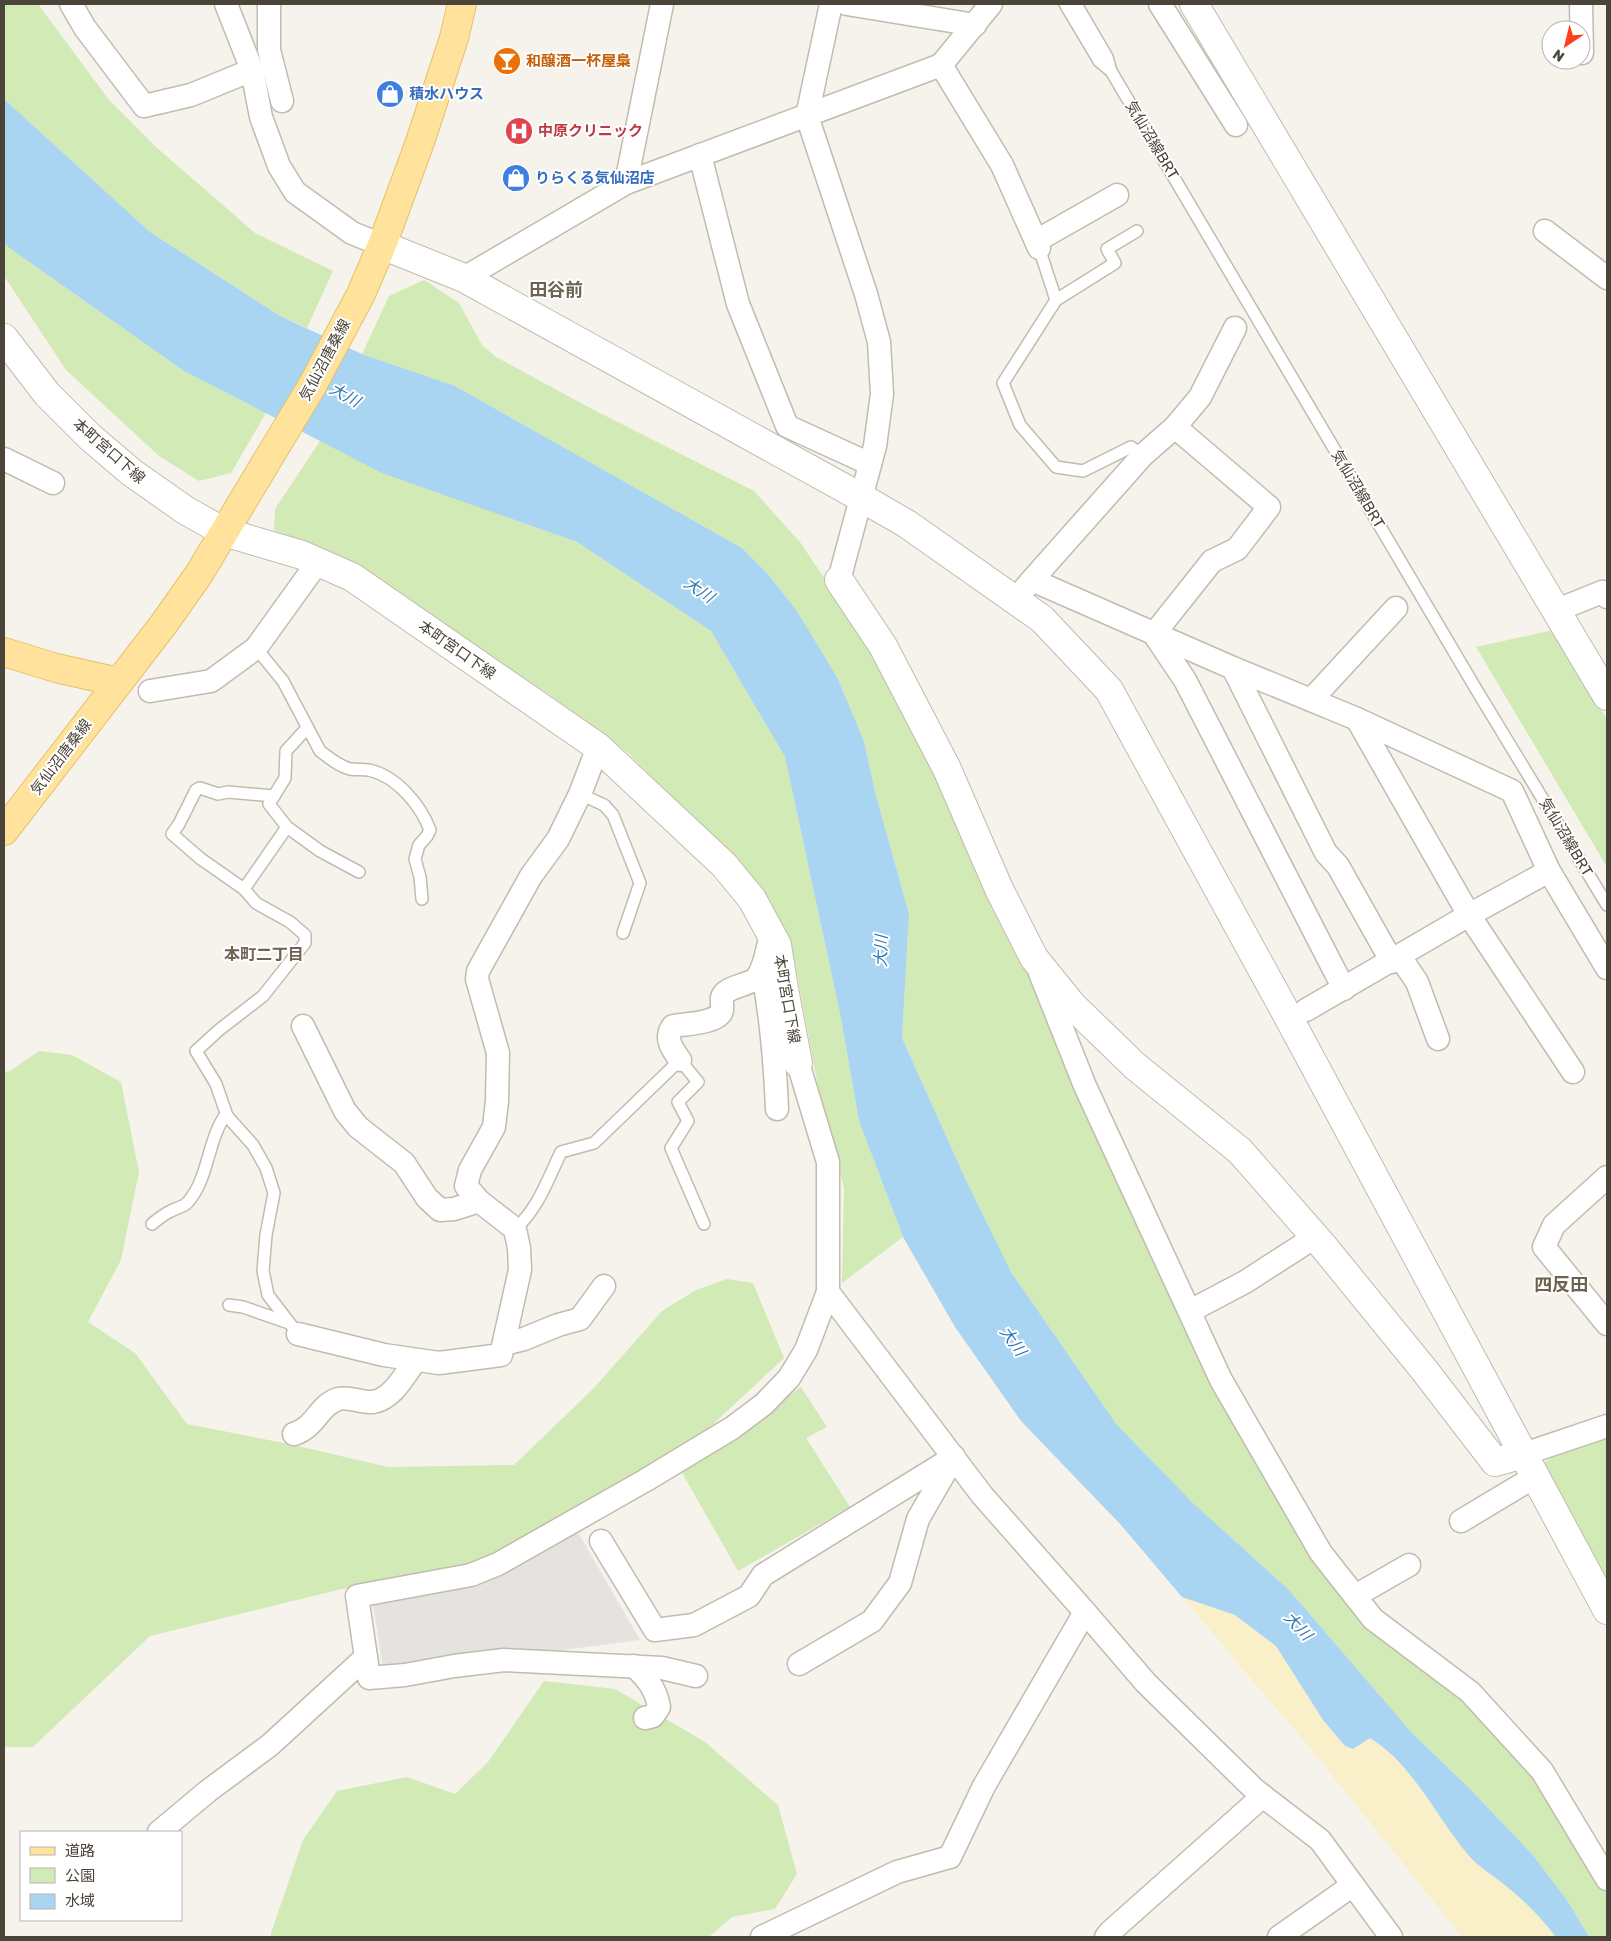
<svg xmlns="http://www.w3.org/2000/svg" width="1611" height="1941" viewBox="0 0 1611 1941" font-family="Rubik,'Noto Sans JP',sans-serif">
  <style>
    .green { fill: #d2eab5 }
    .sand { fill: #f9efc9 }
    .parking { fill: #e5e3e0 }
    .water { fill: #a9d4f2 }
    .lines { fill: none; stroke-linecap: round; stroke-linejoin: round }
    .service-casing { stroke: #c2bbae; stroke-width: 14 }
    .minor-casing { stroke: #c2bbae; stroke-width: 25 }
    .tertiary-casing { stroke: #c2bbae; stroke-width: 30 }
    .primary-casing { stroke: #e6c16a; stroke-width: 30 }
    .service { stroke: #fff; stroke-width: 11 }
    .minor { stroke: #fff; stroke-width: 22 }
    .tertiary { stroke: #fff; stroke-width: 28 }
    .primary { stroke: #ffe39c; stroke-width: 28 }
    .labels { text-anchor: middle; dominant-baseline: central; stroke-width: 4; stroke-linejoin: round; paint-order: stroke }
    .food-label { font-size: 15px; font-weight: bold; fill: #c56008; stroke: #fff; text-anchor: start }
    .shop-label { font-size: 15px; font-weight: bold; fill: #366cbe; stroke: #fff; text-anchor: start }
    .health-label { font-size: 15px; font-weight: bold; fill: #be3a42; stroke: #fff; text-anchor: start }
    .street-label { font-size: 15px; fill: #4b4439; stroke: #fff }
    .water-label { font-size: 16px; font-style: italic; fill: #2e7ab2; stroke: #fff }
    .neighbourhood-label { font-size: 16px; font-weight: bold; fill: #6e6250; stroke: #fff }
    .quarter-label { font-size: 18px; font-weight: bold; fill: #6e6250; stroke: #fff }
  </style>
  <rect width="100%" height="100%" fill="#f6f3ec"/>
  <!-- green -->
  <g class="green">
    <polygon points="4,4 38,4 109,100 156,147 255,233 333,271 307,328 280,316 150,232 4,99"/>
    <polygon points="4,242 8,247 184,371 266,413 231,473 199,481 159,456 66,370 4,276"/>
    <polygon points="424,280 459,303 482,345 496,357 592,409 754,491 800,542 859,630 978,855 1037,992 1221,1380 1373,1619 1477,1699 1607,1879 1607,1937 1589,1937 1567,1900 1532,1854 1468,1787 1413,1734 1289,1590 1193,1503 1117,1425 1011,1272 965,1178 902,1038 909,914 875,792 864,741 837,677 797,611 767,573 742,548 455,386 362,354 389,296"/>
    <polygon points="320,441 515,520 577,542 711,631 785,757 840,1013 859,1121 903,1237 842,1283 844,1188 819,1092 794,958 753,887 719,844 627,752 550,695 353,565 274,530 275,509"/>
    <polygon points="1553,630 1607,719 1607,867 1476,647"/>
    <polygon points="39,1051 72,1055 121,1082 139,1172 121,1260 88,1322 135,1353 187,1424 289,1444 388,1467 514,1465 593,1389 662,1311 696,1290 727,1279 753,1283 784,1358 665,1469 492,1558 462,1567 342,1589 150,1636 33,1747 4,1747 4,1072 10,1071"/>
    <polygon points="801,1387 827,1427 806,1438 850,1507 738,1571 681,1471"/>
    <polygon points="1607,1438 1607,1599 1525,1475 1554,1456"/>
    <polygon points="544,1681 615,1689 705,1742 778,1805 797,1874 775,1909 732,1917 709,1937 271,1937 271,1933 303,1840 337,1791 407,1777 455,1794 488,1762"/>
  </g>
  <!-- sand -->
  <path class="sand" d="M1182,1597L1235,1615L1276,1646L1323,1720L1345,1746L1353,1749L1370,1738C1414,1766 1437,1819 1470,1857C1480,1868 1494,1876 1506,1886C1525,1901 1541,1918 1556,1937H1462L1320,1760Z"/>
  <!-- parking -->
  <polygon class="parking" points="575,1527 640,1640 384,1673 372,1599"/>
  <!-- water -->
  <path class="water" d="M4,99L150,232L280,316L362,354L455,386L742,548L767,573L797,611L837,677L864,741L875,792L909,914L902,1038L965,1178L1011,1272L1117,1425L1193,1503L1289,1590L1413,1734L1468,1787L1532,1854L1567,1900L1589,1937H1556C1541,1918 1525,1901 1506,1886C1494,1876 1480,1868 1470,1857C1437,1819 1414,1765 1370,1738L1353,1749L1345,1746L1323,1720L1276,1646L1235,1615L1182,1597L1121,1525L1021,1421L955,1327L903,1237L859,1121L840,1013L785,757L711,631L577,542L382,473L184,371L8,247L4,242Z"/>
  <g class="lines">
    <defs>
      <g id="service">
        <polyline points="1065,4 1099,61 1111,71"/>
        <polyline points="1076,4 1107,57 1111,71 1476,689 1607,905"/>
        <polyline points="1137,231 1107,249 1115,263 1056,300 1003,383 1020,425 1056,467 1083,471 1131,447 1143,455"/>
        <polyline points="1039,248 1056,300"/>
        <path d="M256,648L283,681L320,751C329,758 339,766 350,769C356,770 363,769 369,770C397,776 421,806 430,830L427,836L419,845L415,859L420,877L422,899"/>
        <polyline points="580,794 604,805 613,815 640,883 623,933"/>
        <polyline points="274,796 228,792 218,794 200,788 196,790 179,824 172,834 201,859 244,889 256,903 290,922 305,935 305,943 263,996 219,1030 196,1051 216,1084 227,1116 253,1145 266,1168 274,1193 266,1235 263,1271 268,1295 298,1334"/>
        <polyline points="287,827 269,804 285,778 286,751 307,728"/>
        <polyline points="244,889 287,827 320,851 359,872"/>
        <path d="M152,1224C158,1219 164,1214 171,1211C176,1208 184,1207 188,1202C209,1178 207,1141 226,1114"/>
        <path d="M515,1229C538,1209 548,1179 561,1152L594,1143L680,1060L698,1082L678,1102L688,1121L671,1148L704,1224"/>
        <polyline points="229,1305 243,1307 289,1323"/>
      </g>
      <g id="minor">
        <polyline points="71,4 85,28 144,106 191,95 252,70"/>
        <polyline points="226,4 252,70 261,117 279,166 295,192 352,233 382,245"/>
        <polyline points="269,4 269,50 282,101"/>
        <polyline points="831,4 807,116 866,294 879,342 882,394 875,446 839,580"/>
        <polyline points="847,4 975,25"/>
        <polyline points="1160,4 1236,125"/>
        <polyline points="1581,4 1582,53"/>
        <polyline points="941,65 1002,165 1039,248"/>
        <polyline points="700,155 738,304 787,426 870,464"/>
        <polyline points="626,183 662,4"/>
        <polyline points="1545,231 1607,278"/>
        <polyline points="1036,241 1117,195"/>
        <polyline points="464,278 626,183 941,65 991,4"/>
        <polyline points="1175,427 1269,507 1237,549 1212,561 1154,634 1185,680 1344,989"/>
        <polyline points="4,459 53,483"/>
        <polyline points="1032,580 1143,455 1175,427 1200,397 1235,328"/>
        <polyline points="1015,600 1032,580 1233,668 1357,719 1512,791 1549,871 1607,968"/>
        <polyline points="1555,611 1602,592 1607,597"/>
        <polyline points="1233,668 1326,853 1338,866 1392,962"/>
        <polyline points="150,691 211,681 256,648 318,562"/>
        <polyline points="1311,700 1396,608"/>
        <polyline points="1357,719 1469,915 1573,1072"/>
        <polyline points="1400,957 1417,982 1438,1039"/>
        <path d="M762,968C771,1015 775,1061 777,1109"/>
        <polyline points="1040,973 1085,1086 1221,1380 1321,1553 1373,1619 1470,1692 1542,1771 1607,1879"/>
        <polyline points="1306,1010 1469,915 1549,871"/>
        <polyline points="303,1026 345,1111 358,1127 404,1163 427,1198 440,1210 454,1209 479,1201"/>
        <path d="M680,1060C672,1049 664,1038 673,1026C685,1024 720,1023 722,1010C723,1003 719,997 726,992C734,986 745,985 754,980C764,973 768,945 771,934"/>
        <polyline points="798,1063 828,1162 828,1292 982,1495 1085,1612 1146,1683 1255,1790 1320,1840 1391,1937"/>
        <polyline points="1607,1177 1554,1225 1544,1247 1607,1324"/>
        <polyline points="1190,1311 1245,1282 1315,1237"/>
        <polyline points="298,1334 384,1355 439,1363 501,1355 520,1270 519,1248 515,1229 479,1201 466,1186 470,1170 494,1127 497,1101 498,1053 477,979 478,971 531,876 558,839 580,794 598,747"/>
        <polyline points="504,1344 524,1339 558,1325 580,1319 604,1286"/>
        <path d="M294,1434C316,1427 318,1406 338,1399C349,1396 362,1403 373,1402C393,1399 405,1374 416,1360"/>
        <polyline points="1524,1454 1607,1426"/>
        <polyline points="1461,1521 1536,1476"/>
        <polyline points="601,1541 655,1630 694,1625 749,1596 763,1575 954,1457"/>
        <polyline points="1355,1596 1409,1565"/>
        <polyline points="799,1664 872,1621 900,1583 918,1519 952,1460"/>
        <path d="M634,1666C647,1678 656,1689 659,1707L653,1716L645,1718"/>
        <polyline points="696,1676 662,1668 504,1660 454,1666 405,1675 369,1678 357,1596 471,1575 498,1564 646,1480 732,1428 764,1404 789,1378 806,1350 828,1292"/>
        <polyline points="159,1832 208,1791 270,1745 366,1657"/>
        <polyline points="762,1937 897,1872 950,1857 984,1786 1085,1612"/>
        <polyline points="1106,1937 1110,1932 1263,1796"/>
        <polyline points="1279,1937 1353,1885"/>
      </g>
      <g id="tertiary">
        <polyline points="1194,4 1607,696"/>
        <polyline points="382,245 464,278 862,498 907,524 1042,619 1109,690 1291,1022 1607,1610"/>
        <polyline points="4,338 47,394 90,437 131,472 185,510 224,532 302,555 352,577 598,747 724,865 752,899 777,945 784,989 798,1063"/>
        <polyline points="839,580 883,646 947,769 999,889 1034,958 1072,1005 1135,1066 1240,1151 1324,1247 1425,1371 1495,1462 1524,1454"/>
      </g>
      <g id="primary">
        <polyline points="4,652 56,668 118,682"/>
        <polyline points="4,831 163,625 199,574 312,386 361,294 382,245 420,142 454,38 462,4"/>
      </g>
    </defs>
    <!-- service casing -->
    <use href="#service" class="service-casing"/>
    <!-- minor casing -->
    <use href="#minor" class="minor-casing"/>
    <!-- tertiary casing -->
    <use href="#tertiary" class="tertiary-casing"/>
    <!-- primary casing -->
    <use href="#primary" class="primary-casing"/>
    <!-- service -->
    <use href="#service" class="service"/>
    <!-- minor -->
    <use href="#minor" class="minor"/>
    <!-- tertiary -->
    <use href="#tertiary" class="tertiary"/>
    <!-- primary -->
    <use href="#primary" class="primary"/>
  </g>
  <!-- icons -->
  <defs>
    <symbol id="bar-disc" viewBox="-11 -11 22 22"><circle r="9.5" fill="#e8710a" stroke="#fff"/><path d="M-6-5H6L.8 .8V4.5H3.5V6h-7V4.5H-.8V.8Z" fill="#fff"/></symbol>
    <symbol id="shop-disc" viewBox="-11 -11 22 22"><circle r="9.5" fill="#3f7fe0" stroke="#fff"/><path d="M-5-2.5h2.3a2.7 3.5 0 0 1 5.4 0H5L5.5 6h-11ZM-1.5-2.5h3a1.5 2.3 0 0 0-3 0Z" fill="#fff"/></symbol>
    <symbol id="hospital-disc" viewBox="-11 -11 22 22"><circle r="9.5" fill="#e0444e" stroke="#fff"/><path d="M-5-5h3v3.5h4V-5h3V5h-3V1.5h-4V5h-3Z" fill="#fff"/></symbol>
  </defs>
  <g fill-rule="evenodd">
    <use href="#bar-disc" x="491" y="45" width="32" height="32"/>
    <use href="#shop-disc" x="374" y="78" width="32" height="32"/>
    <use href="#hospital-disc" x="503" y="115" width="32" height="32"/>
    <use href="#shop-disc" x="500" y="162" width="32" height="32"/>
  </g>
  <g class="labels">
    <!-- food labels -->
    <g class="food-label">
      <text x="526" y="61">和醸酒一杯屋梟</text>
    </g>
    <!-- shop labels -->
    <g class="shop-label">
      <text x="409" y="94">積水ハウス</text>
      <text x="535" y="178">りらくる気仙沼店</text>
    </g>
    <!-- health labels -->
    <g class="health-label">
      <text x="538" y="131">中原クリニック</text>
    </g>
    <!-- street labels -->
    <g class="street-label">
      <text transform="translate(1152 140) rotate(59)">気仙沼線BRT</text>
      <text transform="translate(325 360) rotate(-62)">気仙沼唐桑線</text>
      <text transform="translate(109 451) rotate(41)">本町宮口下線</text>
      <text transform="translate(1358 489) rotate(59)">気仙沼線BRT</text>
      <text transform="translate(457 650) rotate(35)">本町宮口下線</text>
      <text transform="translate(61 757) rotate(-53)">気仙沼唐桑線</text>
      <text transform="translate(1566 837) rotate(59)">気仙沼線BRT</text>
      <text transform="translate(787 999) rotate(80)">本町宮口下線</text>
    </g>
    <!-- water labels -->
    <g class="water-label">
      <text transform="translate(345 395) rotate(29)">大川</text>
      <text transform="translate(699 590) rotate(34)">大川</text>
      <text transform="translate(881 951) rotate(-88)">大川</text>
      <text transform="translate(1013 1341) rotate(54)">大川</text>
      <text transform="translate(1298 1626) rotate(47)">大川</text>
    </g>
    <!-- neighbourhood labels -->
    <g class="neighbourhood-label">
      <text x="264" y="954">本町二丁目</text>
    </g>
    <!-- quarter labels -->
    <g class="quarter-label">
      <text x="556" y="290">田谷前</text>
      <text x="1561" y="1285">四反田</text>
    </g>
  </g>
  <!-- border -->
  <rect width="1611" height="1941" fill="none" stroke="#4b4439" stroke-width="10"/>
  <!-- legend -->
  <rect x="20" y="1831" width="162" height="90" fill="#ffffff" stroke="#b7b4b0"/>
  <rect x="30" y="1847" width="25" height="8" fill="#ffe39c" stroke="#b7b4b0"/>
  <text x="65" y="1856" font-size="15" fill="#4b4439">道路</text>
  <rect x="30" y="1868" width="25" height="15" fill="#d2eab5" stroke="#b7b4b0"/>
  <text x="65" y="1881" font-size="15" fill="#4b4439">公園</text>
  <rect x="30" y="1894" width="25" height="15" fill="#a9d4f2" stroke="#b7b4b0"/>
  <text x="65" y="1906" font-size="15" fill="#4b4439">水域</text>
  <!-- north arrow -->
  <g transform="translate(1566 45) rotate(215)"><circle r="24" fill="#ffffff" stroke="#b7b4b0"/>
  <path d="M0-4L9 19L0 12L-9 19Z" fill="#fc3f1d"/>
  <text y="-8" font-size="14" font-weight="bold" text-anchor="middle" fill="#4b4439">N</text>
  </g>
</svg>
